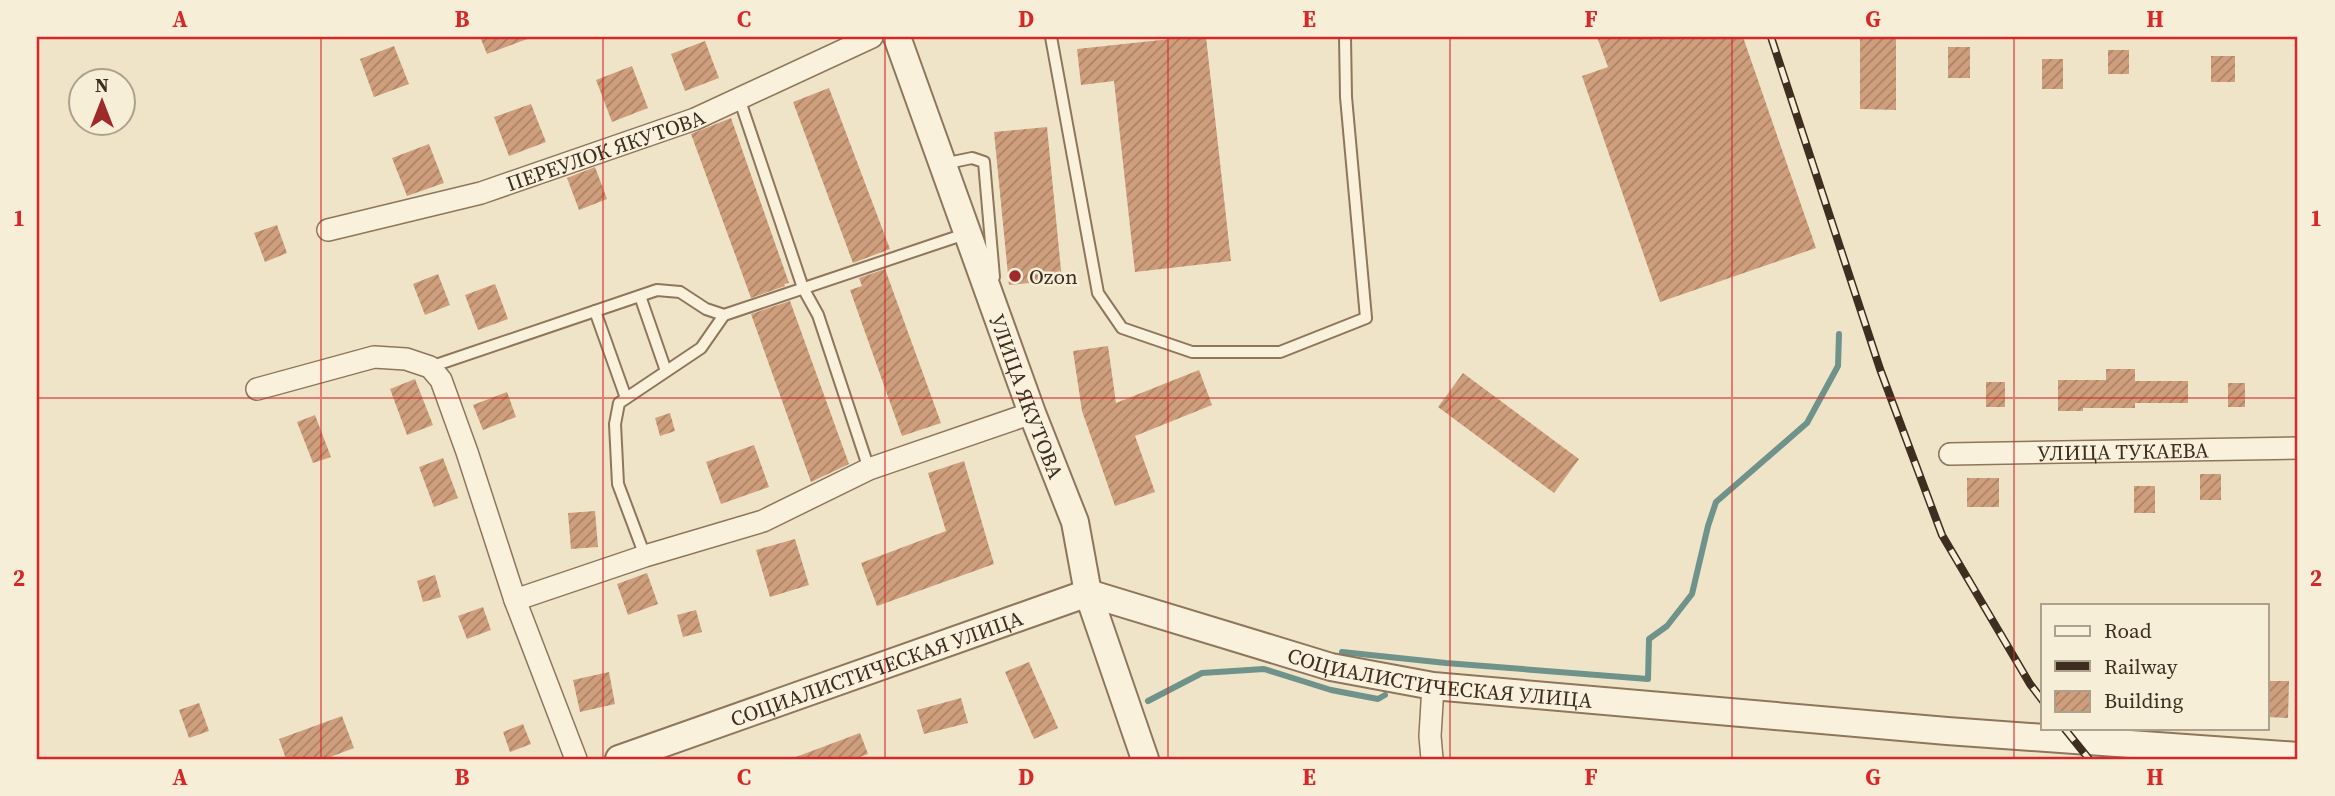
<svg xmlns="http://www.w3.org/2000/svg" width="2335" height="796" viewBox="0 0 2335 796" font-family="'Source Serif 4',serif">
  <style>
    .lines { fill: none; stroke-linecap: round; stroke-linejoin: round }
    .stream { stroke: #6f938a; stroke-width: 6 }
    .building { fill: url(#building-hatch) }
    .service-casing { stroke: #8d765c; stroke-width: 14 }
    .minor-casing { stroke: #8d765c; stroke-width: 24 }
    .tertiary-casing { stroke: #8d765c; stroke-width: 30 }
    .service { stroke: #faf1dc; stroke-width: 10 }
    .minor { stroke: #faf1dc; stroke-width: 21 }
    .tertiary { stroke: #faf1dc; stroke-width: 26 }
    .rail-casing { stroke: #3d2e20; stroke-width: 8 }
    .rail { stroke: #f7eed8; stroke-width: 5; stroke-dasharray: 16; stroke-linecap: butt }
    .grid { fill: none; stroke: #d62828; stroke-width: 2; stroke-opacity: 0.55 }
    .poi-dot { fill: #9e2a2b; stroke: #f7eed8; stroke-width: 2.5 }
    .labels { text-anchor: middle; dominant-baseline: central; stroke-width: 5; stroke-linejoin: round; paint-order: stroke }
    .street-label { font-size: 21px; fill: #3d2e20; stroke: #f7eed8 }
    .poi-label { font-size: 21px; fill: #3d2e20; stroke: #f7eed8; text-anchor: start }
    .neatline { fill: none; stroke: #d62828; stroke-width: 2.5 }
    .grid-label { font-size: 23px; text-anchor: middle; font-weight: bold; fill: #d62828 }
  </style>
  <defs>
    <pattern id="building-hatch" width="6" height="6" patternUnits="userSpaceOnUse" patternTransform="scale(1.75)"><rect width="6" height="6" fill="#cf9f7d"/><path d="M-1 1l2-2M0 6l6-6M5 7l2-2" fill="none" stroke="#a98266"/></pattern>
  </defs>
  <rect width="100%" height="100%" fill="#f0e4c8"/>
  <g class="lines">
    <!-- stream -->
    <g class="stream">
      <polyline points="1342,652 1446,663 1648,679 1649,639 1667,626 1692,594 1708,526 1716,502 1807,423 1838,366 1839,334"/>
      <polyline points="1148,701 1202,673 1264,669 1331,690 1378,699 1385,695"/>
    </g>
  </g>
  <!-- building -->
  <g class="building">
    <polygon points="480,37 530,37 530,38 487,54"/>
    <polygon points="1189,37 1206,37 1231,261 1135,272 1114,81 1081,85 1077,49"/>
    <polygon points="1597,37 1743,37 1816,248 1660,302 1582,76 1608,67"/>
    <polygon points="1860,37 1896,37 1896,110 1860,109"/>
    <polygon points="705,41 719,78 685,91 671,54"/>
    <polygon points="394,46 409,84 374,97 360,59"/>
    <rect x="1948" y="47" width="22" height="31"/>
    <rect x="2108" y="50" width="21" height="24"/>
    <rect x="2211" y="56" width="24" height="26"/>
    <rect x="2042" y="59" width="21" height="30"/>
    <polygon points="632,66 648,108 612,122 596,80"/>
    <polygon points="829,88 890,249 853,263 793,102"/>
    <polygon points="531,104 546,142 509,156 494,117"/>
    <polygon points="731,118 789,283 784,284 785,286 751,298 691,134"/>
    <polygon points="1047,127 1062,280 1009,285 994,132"/>
    <polygon points="429,144 444,183 407,196 392,158"/>
    <polygon points="595,167 607,199 579,210 567,178"/>
    <polygon points="277,225 287,253 265,262 254,233"/>
    <polygon points="885,269 941,423 902,436 850,290 862,286 859,278"/>
    <polygon points="438,274 450,305 425,315 413,284"/>
    <polygon points="495,284 508,319 478,330 465,295"/>
    <polygon points="790,301 849,464 811,482 751,314"/>
    <polygon points="1108,346 1116,403 1199,370 1212,405 1135,436 1155,492 1115,506 1082,411 1073,351"/>
    <polygon points="2106,369 2135,369 2135,381 2188,381 2188,403 2135,403 2135,408 2083,408 2083,411 2058,411 2058,380 2106,380"/>
    <polygon points="1463,373 1579,459 1554,493 1438,407"/>
    <polygon points="415,379 433,425 407,435 390,389"/>
    <rect x="1986" y="382" width="19" height="25"/>
    <rect x="2228" y="383" width="17" height="24"/>
    <polygon points="507,392 516,417 483,430 473,405"/>
    <polygon points="670,413 675,431 660,436 655,418"/>
    <polygon points="315,415 331,457 313,463 297,422"/>
    <polygon points="754,445 769,487 721,504 706,462"/>
    <polygon points="443,458 458,498 434,507 419,467"/>
    <polygon points="964,461 994,564 877,606 861,563 946,531 928,473"/>
    <rect x="2200" y="474" width="21" height="26"/>
    <rect x="1967" y="478" width="32" height="29"/>
    <rect x="2134" y="486" width="21" height="27"/>
    <polygon points="595,511 598,547 571,549 568,513"/>
    <polygon points="795,539 809,585 770,597 756,550"/>
    <polygon points="647,573 658,604 628,615 617,584"/>
    <polygon points="435,575 441,597 423,602 417,581"/>
    <polygon points="483,607 491,630 467,639 458,616"/>
    <polygon points="696,610 702,632 683,637 677,615"/>
    <polygon points="1029,662 1058,728 1034,739 1005,672"/>
    <polygon points="609,672 615,704 580,712 573,680"/>
    <polygon points="2267,681 2289,681 2288,718 2267,717"/>
    <polygon points="961,698 968,723 924,734 917,710"/>
    <polygon points="199,703 209,731 189,738 179,710"/>
    <polygon points="342,716 354,748 325,759 286,759 279,739"/>
    <polygon points="523,724 531,744 510,752 503,732"/>
    <polygon points="860,733 868,754 854,759 793,759 793,758"/>
  </g>
  <g class="lines">
    <defs>
      <g id="service">
        <polyline points="1051,37 1098,293 1122,328 1192,352 1280,352 1366,318 1346,97 1345,37"/>
        <polyline points="739,98 803,288 818,315 869,469"/>
        <polyline points="943,164 972,158 984,162 994,277"/>
        <polyline points="640,296 666,371"/>
        <polyline points="595,311 626,398"/>
        <polyline points="430,367 657,290 680,292 706,309 724,315 968,233"/>
        <polyline points="645,556 618,484 615,424 619,403 701,348 724,315"/>
      </g>
      <g id="minor">
        <path id="s1" d="M328,230L481,193L695,119L872,37"/>
        <polyline points="257,389 374,357 406,359 430,367 441,380 467,452 515,600 576,759"/>
        <path id="s2" d="M1950,454L2298,448"/>
        <polyline points="515,600 645,556 763,521 869,469 1032,413"/>
        <polyline points="1432,759 1430,736 1433,686"/>
      </g>
      <g id="tertiary">
        <path id="s3" d="M897,37L1032,413L1075,522L1088,593L1145,759"/>
        <path id="s4" d="M619,759L1088,593L1331,667L1433,686L1947,731L2298,756"/>
      </g>
    </defs>
    <!-- service casing -->
    <use href="#service" class="service-casing"/>
    <!-- minor casing -->
    <use href="#minor" class="minor-casing"/>
    <!-- tertiary casing -->
    <use href="#tertiary" class="tertiary-casing"/>
    <!-- service -->
    <use href="#service" class="service"/>
    <!-- minor -->
    <use href="#minor" class="minor"/>
    <!-- tertiary -->
    <use href="#tertiary" class="tertiary"/>
    <defs>
      <g id="rail">
        <polyline points="1771,37 1880,369 1942,535 2030,684 2043,701"/>
        <polyline points="2064,728 2089,759"/>
      </g>
    </defs>
    <!-- rail casing -->
    <use href="#rail" class="rail-casing"/>
    <!-- rail -->
    <use href="#rail" class="rail"/>
  </g>
  <!-- grid -->
  <path class="grid" d="M321,37V759M603,37V759M885,37V759M1168,37V759M1450,37V759M1732,37V759M2014,37V759M37,398H2298"/>
  <!-- markers -->
  <circle class="poi-dot" cx="1015" cy="276" r="7"/>
  <g class="labels">
    <!-- street labels -->
    <g class="street-label">
      <text stroke="none"><textPath href="#s1" startOffset="289">ПЕРЕУЛОК ЯКУТОВА</textPath></text>
      <text stroke="none"><textPath href="#s3" startOffset="382">УЛИЦА ЯКУТОВА</textPath></text>
      <text stroke="none"><textPath href="#s2" startOffset="173">УЛИЦА ТУКАЕВА</textPath></text>
      <text stroke="none"><textPath href="#s4" startOffset="273">СОЦИАЛИСТИЧЕСКАЯ УЛИЦА</textPath></text>
      <text stroke="none"><textPath href="#s4" startOffset="861">СОЦИАЛИСТИЧЕСКАЯ УЛИЦА</textPath></text>
    </g>
    <!-- poi labels -->
    <g class="poi-label">
      <text x="1029" y="276">Ozon</text>
    </g>
  </g>
  <!-- border -->
  <rect width="2335" height="796" fill="none" stroke="#f7eed8" stroke-width="77"/>
  <!-- legend -->
  <rect x="2041" y="604" width="228" height="126" fill="#f7eed8" stroke="#ada18e" stroke-width="2"/>
  <rect x="2055" y="626" width="35" height="10" fill="#faf1dc" stroke="#ada18e" stroke-width="2"/>
  <text x="2104" y="638" font-size="21" fill="#3d2e20">Road</text>
  <rect x="2055" y="661" width="35" height="10" fill="#3d2e20" stroke="#ada18e" stroke-width="2"/>
  <text x="2104" y="674" font-size="21" fill="#3d2e20">Railway</text>
  <rect x="2055" y="691" width="35" height="21" fill="url(#building-hatch)" stroke="#ada18e" stroke-width="2"/>
  <text x="2104" y="708" font-size="21" fill="#3d2e20">Building</text>
  <!-- north arrow -->
  <g transform="translate(102 102)"><circle r="33" fill="#f7eed8" stroke="#ada18e" stroke-width="2"/>
  <path d="M0-5L12 26L0 18L-12 26Z" fill="#9e2a2b"/>
  <text y="-10" font-size="19" font-weight="bold" text-anchor="middle" fill="#3d2e20">N</text>
  </g>
  <rect x="38" y="38" width="2258" height="720" class="neatline"/>
  <g class="grid-label">
    <text x="180" y="27">A</text>
    <text x="462" y="27">B</text>
    <text x="744" y="27">C</text>
    <text x="1026" y="27">D</text>
    <text x="1309" y="27">E</text>
    <text x="1591" y="27">F</text>
    <text x="1873" y="27">G</text>
    <text x="2155" y="27">H</text>
    <text x="19" y="226">1</text>
    <text x="2316" y="226">1</text>
    <text x="19" y="586">2</text>
    <text x="2316" y="586">2</text>
    <text x="180" y="785">A</text>
    <text x="462" y="785">B</text>
    <text x="744" y="785">C</text>
    <text x="1026" y="785">D</text>
    <text x="1309" y="785">E</text>
    <text x="1591" y="785">F</text>
    <text x="1873" y="785">G</text>
    <text x="2155" y="785">H</text>
  </g>
</svg>
